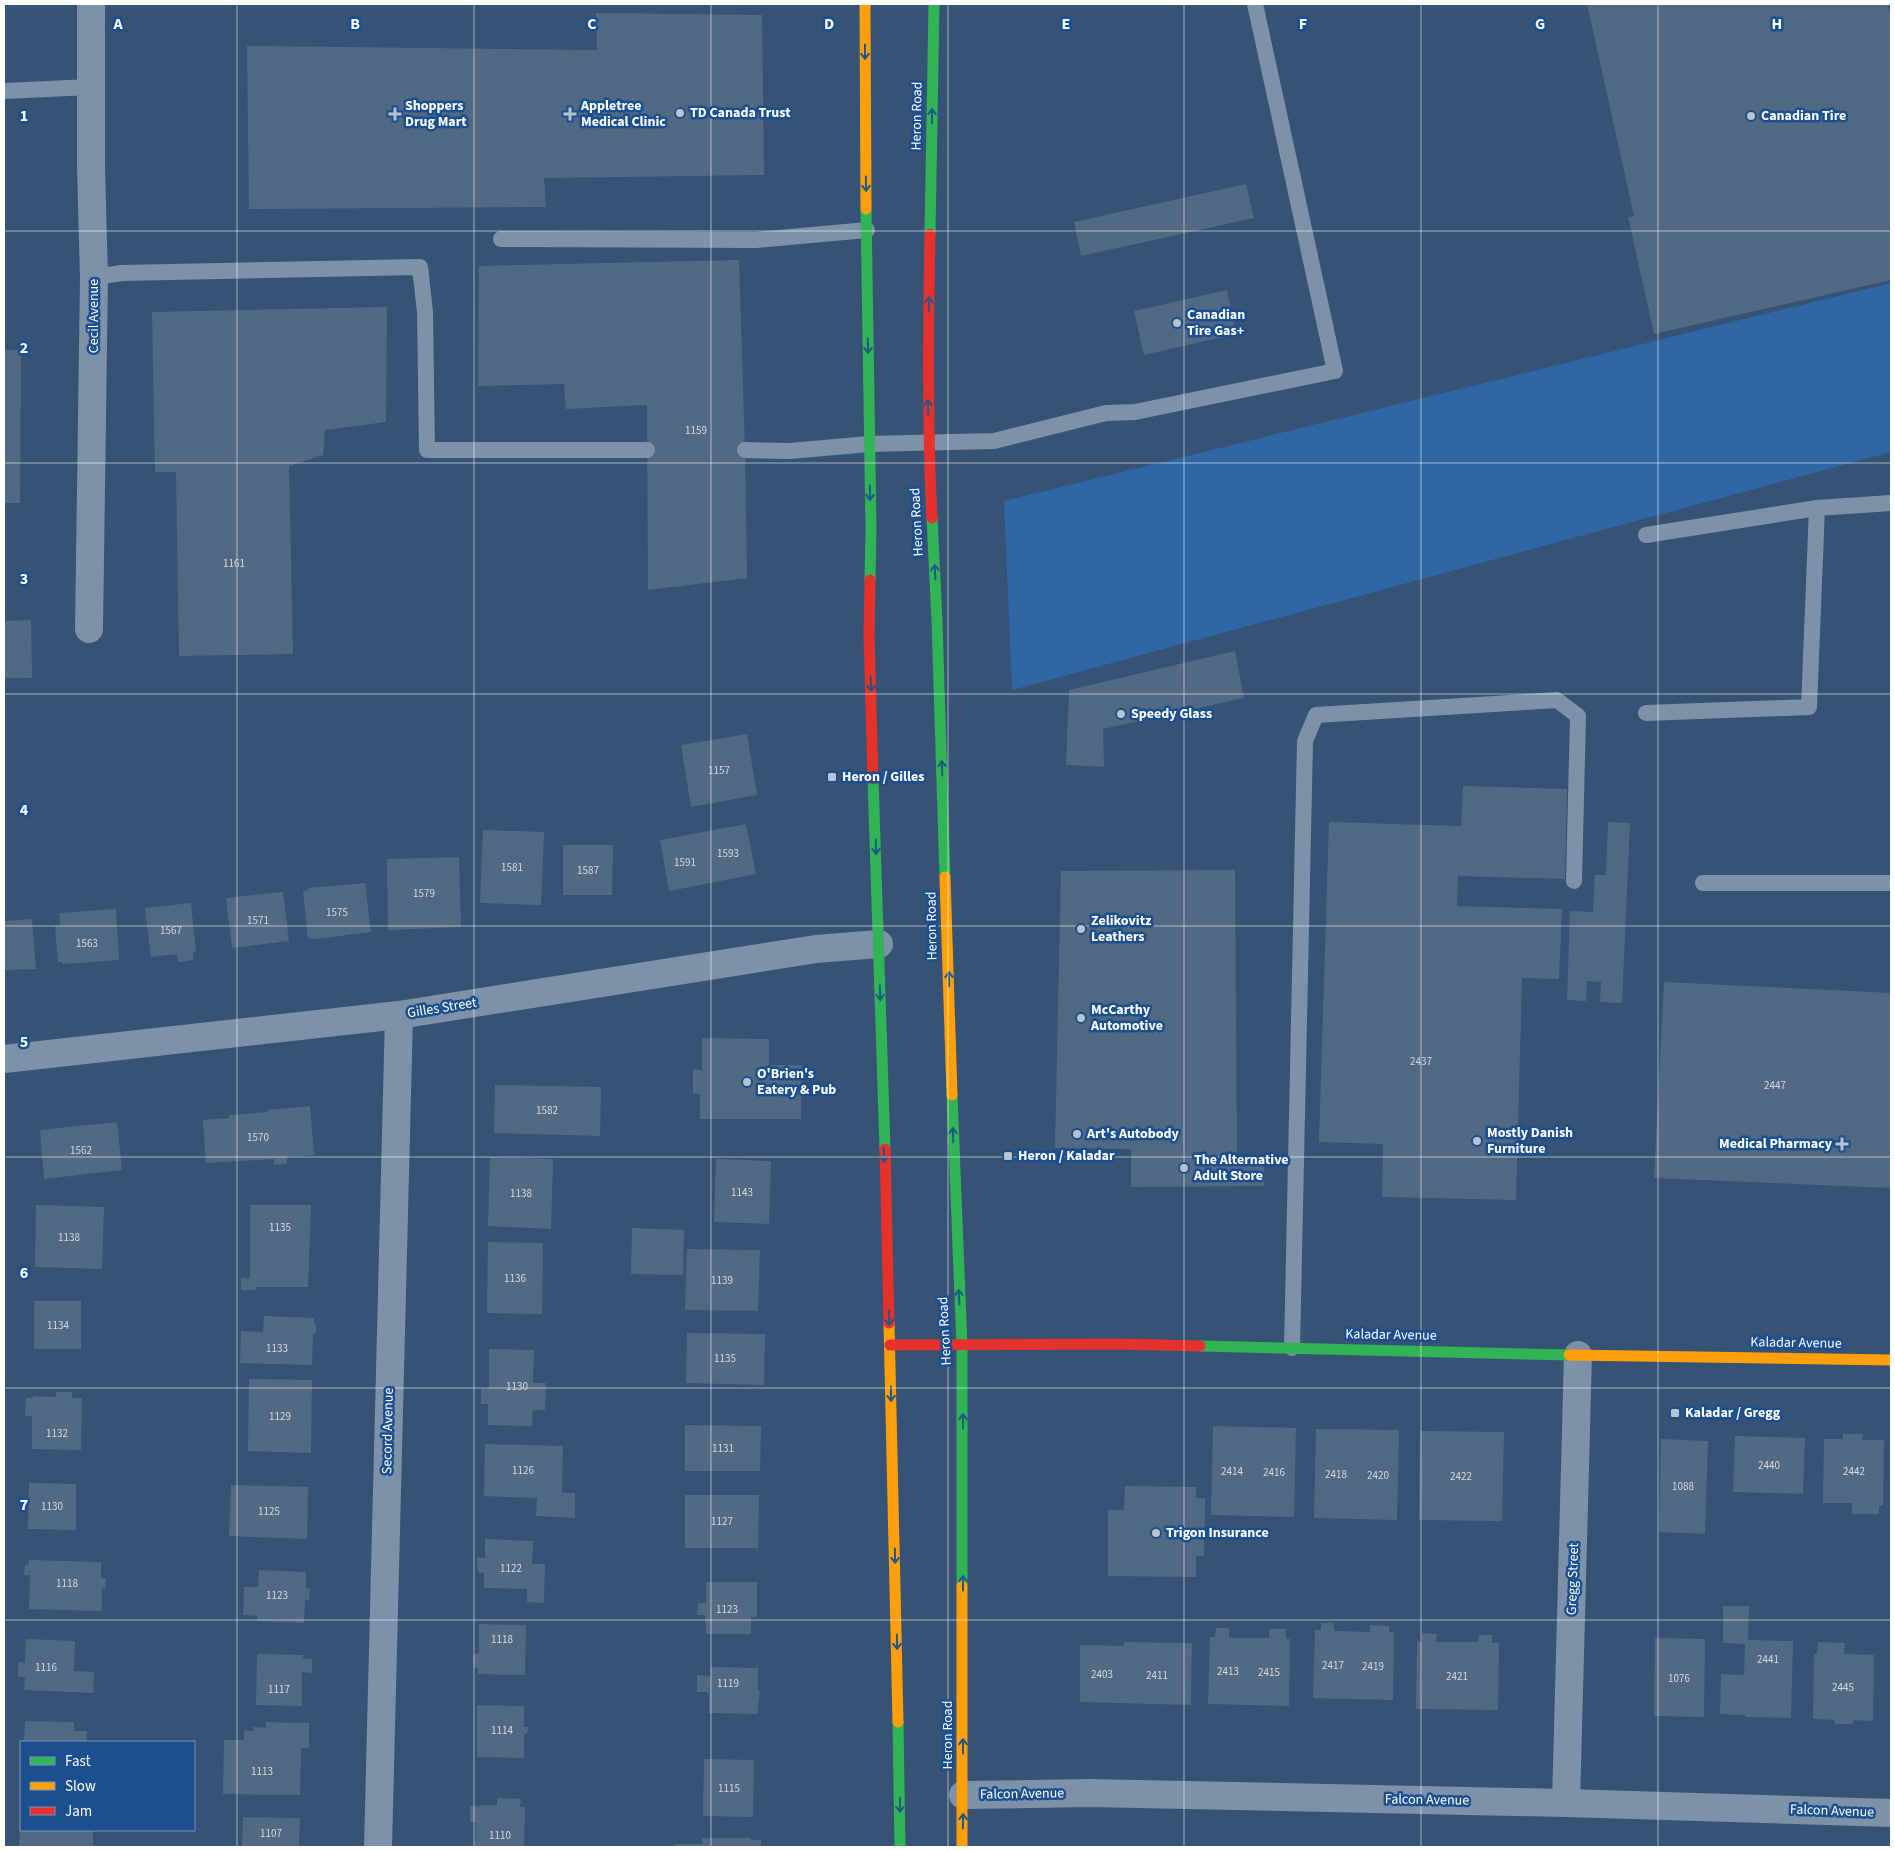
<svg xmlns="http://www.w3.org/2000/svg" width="1895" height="1851" viewBox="0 0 1895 1851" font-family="'Source Sans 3',sans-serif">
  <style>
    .green { fill: #2f66a5 }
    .building { fill: #526984 }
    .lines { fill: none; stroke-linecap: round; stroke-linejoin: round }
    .lane { stroke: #7d92a8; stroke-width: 16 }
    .street { stroke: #7d92a8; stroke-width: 28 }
    .fast { stroke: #30b455; stroke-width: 11 }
    .slow { stroke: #ff9f0a; stroke-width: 11 }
    .jam { stroke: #e5322d; stroke-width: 11 }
    .oneway { stroke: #1d5989 }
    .grid { fill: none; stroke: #fff; stroke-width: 1; stroke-opacity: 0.55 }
    .poi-dot { fill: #b9c2ce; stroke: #1b4f8f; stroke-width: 2 }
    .labels { text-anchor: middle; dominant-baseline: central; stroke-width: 5; stroke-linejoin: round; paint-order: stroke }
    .number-label { font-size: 11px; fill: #d4dae0 }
    .poi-label { font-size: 14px; font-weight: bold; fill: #fff; stroke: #1b4f8f; text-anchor: start }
    .street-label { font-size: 14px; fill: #fff; stroke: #1b4f8f }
    .grid-label { font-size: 16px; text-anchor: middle; font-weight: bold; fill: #fff; stroke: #1b4f8f; stroke-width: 5; stroke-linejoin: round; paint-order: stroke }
  </style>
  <rect width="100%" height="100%" fill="#365274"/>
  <!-- green -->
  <polygon class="green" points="1891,283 1891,452 1012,690 1004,501"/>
  <!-- building -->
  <g class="building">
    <polygon points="1587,4 1888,4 1891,16 1891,280 1654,334 1628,217 1634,216"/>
    <polygon points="596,13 762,15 764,175 544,178 546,207 249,209 247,46 597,50"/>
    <polygon points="1246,184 1254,218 1081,256 1074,222"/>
    <polygon points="739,260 745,450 747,578 648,590 647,405 566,409 564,384 478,386 479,266"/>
    <polygon points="1227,290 1236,334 1144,355 1134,311"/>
    <polygon points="387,307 386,422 325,430 323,455 289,466 293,654 179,656 176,472 155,472 152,312"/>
    <polygon points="4,350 21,350 20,503 4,503"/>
    <polygon points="31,620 32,678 4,678 4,621"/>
    <polygon points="1235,651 1244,698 1103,729 1104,767 1066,765 1069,690"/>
    <polygon points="747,734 757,795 691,807 681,745"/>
    <polygon points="1463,786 1567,789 1565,879 1458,876 1457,906 1562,909 1559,979 1522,978 1516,1200 1382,1197 1383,1144 1319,1142 1329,822 1461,826"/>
    <polygon points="1608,822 1630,823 1622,1003 1600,1002 1601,982 1587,981 1586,1001 1567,1000 1570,911 1593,912 1595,875 1606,875"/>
    <polygon points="746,824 756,874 669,891 660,840"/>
    <polygon points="483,830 544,832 541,905 480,903"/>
    <polygon points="563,845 613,845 612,895 563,895"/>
    <polygon points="459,857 461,927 388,930 387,859"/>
    <polygon points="1235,870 1237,1163 1264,1163 1264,1186 1131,1187 1131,1149 1055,1148 1061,871"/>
    <polygon points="365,883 371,932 315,939 308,938 303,891 309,890 308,888"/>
    <polygon points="283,892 289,941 232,948 226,898"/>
    <polygon points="191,903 196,952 193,953 193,960 178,962 177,954 151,957 145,908"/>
    <polygon points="116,909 119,960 63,964 62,962 58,962 55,926 60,925 59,913"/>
    <polygon points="32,919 36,969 4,970 4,921"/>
    <polygon points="1664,982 1891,993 1891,1188 1654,1178"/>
    <polygon points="702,1038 769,1039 769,1065 802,1065 801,1119 700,1119 700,1094 693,1094 693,1069 702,1070"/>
    <polygon points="495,1085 601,1087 600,1136 494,1133"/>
    <polygon points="310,1106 314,1155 287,1157 287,1164 274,1165 274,1159 206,1163 203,1120 229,1118 229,1115 268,1112 267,1110"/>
    <polygon points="117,1122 122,1170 44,1179 40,1130"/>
    <polygon points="490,1157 553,1159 551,1229 488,1226"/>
    <polygon points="716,1159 771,1161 769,1224 714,1222"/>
    <polygon points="36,1205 104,1207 102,1269 35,1267"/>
    <polygon points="250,1205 311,1205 308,1287 256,1287 256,1290 241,1290 241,1278 250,1279"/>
    <polygon points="632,1228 684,1230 683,1275 631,1274"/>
    <polygon points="488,1242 543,1243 542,1314 487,1313"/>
    <polygon points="687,1249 760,1250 758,1311 685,1310"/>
    <rect x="34" y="1301" width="47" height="48"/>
    <polygon points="264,1316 314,1318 314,1324 316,1324 316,1333 313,1334 312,1365 240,1363 241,1331 263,1332"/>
    <polygon points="687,1333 765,1334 764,1385 686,1383"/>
    <polygon points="489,1349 534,1350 533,1383 546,1383 545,1410 533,1410 532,1426 488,1425 488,1404 481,1404 481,1389 489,1389"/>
    <polygon points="249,1379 312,1380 311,1453 248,1451"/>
    <polygon points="56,1392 72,1392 72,1398 82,1398 81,1450 32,1449 32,1416 25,1416 26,1398 33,1398 33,1396 56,1397"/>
    <polygon points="685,1425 761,1426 760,1471 685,1471"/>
    <polygon points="1213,1426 1296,1428 1294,1517 1211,1515"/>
    <polygon points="1316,1429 1399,1430 1397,1520 1314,1518"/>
    <polygon points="1420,1431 1504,1432 1502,1521 1419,1520"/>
    <polygon points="1843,1434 1863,1434 1862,1440 1884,1440 1883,1505 1879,1506 1879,1514 1852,1514 1852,1503 1823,1503 1824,1439 1843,1439"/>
    <polygon points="1735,1436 1805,1438 1803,1494 1733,1492"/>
    <polygon points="1661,1439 1708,1441 1705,1534 1659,1532"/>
    <polygon points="485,1444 563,1446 562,1493 575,1493 575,1518 536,1516 537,1498 484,1496"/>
    <polygon points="29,1483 76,1484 76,1530 28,1529"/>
    <polygon points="231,1485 308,1487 307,1539 229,1536"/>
    <polygon points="1125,1486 1196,1487 1196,1498 1205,1498 1204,1556 1196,1556 1196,1577 1108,1576 1108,1510 1124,1510"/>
    <polygon points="685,1495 759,1495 758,1548 685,1548"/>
    <polygon points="485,1539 533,1541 532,1564 545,1564 544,1603 527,1602 527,1589 484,1588 484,1573 478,1572 477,1558 485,1558"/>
    <polygon points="29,1560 101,1562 101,1578 106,1578 105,1589 102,1588 102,1611 29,1609 30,1575 24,1575 25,1565 28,1565"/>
    <polygon points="259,1570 306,1572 306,1588 310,1589 309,1600 305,1600 304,1623 257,1621 257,1616 243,1615 244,1587 258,1587"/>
    <polygon points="706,1582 757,1582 757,1617 751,1617 751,1634 706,1634 705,1615 697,1615 698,1603 706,1603"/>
    <polygon points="1723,1606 1749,1606 1748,1640 1793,1641 1791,1718 1745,1717 1745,1715 1720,1714 1721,1674 1744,1675 1745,1644 1723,1643"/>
    <polygon points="1321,1623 1334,1623 1334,1631 1370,1632 1370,1625 1389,1626 1389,1632 1394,1632 1393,1700 1313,1698 1315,1630 1321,1630"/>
    <polygon points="479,1624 526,1625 525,1675 478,1674 478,1668 473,1668 473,1654 479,1653"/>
    <polygon points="1216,1628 1229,1628 1229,1638 1269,1638 1269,1629 1286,1629 1286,1639 1290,1639 1289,1706 1208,1704 1210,1637 1215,1637"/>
    <polygon points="1422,1633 1437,1634 1436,1642 1478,1642 1479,1635 1492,1635 1492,1643 1499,1643 1498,1710 1416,1709 1417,1641 1422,1642"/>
    <polygon points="1655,1638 1705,1639 1704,1717 1654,1716"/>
    <polygon points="26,1639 75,1641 74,1671 94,1672 93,1693 24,1690 25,1677 18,1677 18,1662 25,1663"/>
    <polygon points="1124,1642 1192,1643 1191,1705 1080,1702 1080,1645 1124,1646"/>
    <polygon points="1818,1642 1845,1643 1844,1654 1874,1655 1873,1721 1853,1720 1853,1724 1835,1724 1834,1720 1813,1719 1814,1654 1817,1654"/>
    <polygon points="257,1654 303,1655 303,1658 312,1659 312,1673 302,1672 302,1706 256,1705"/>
    <polygon points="711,1667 758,1668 758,1691 760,1691 757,1714 709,1713 709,1695 707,1692 697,1692 697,1675 711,1676"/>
    <polygon points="477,1705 524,1706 524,1727 528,1727 527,1734 524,1734 524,1758 477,1757"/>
    <polygon points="25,1721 74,1722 74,1731 87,1731 86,1742 24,1742"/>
    <polygon points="266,1722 309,1723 309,1748 301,1748 300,1795 223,1794 224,1740 244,1740 244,1730 254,1731 253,1727 266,1728"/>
    <polygon points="704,1759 754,1760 753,1817 703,1816"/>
    <polygon points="497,1798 521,1799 520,1807 525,1807 524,1847 475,1847 476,1822 470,1822 470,1806 497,1805"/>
    <polygon points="243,1817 300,1818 299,1847 242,1847"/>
    <polygon points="20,1818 21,1818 21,1830 93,1830 93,1847 19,1847"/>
    <polygon points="702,1838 751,1838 751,1840 761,1840 761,1847 675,1847 675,1844 702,1844"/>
  </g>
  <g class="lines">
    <!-- lane -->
    <g class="lane">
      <polyline points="4,91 91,87"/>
      <polyline points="501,239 756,240 867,230"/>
      <polyline points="94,277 122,273 420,267 425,312 427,450 647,450"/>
      <polyline points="745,450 790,451 869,444 994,441 1106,413 1135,412 1335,371 1255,4"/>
      <polyline points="1646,535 1817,508"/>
      <polyline points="1646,713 1809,707 1817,508 1891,503"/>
      <polyline points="1703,883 1891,883"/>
      <polyline points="1292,1348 1305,741 1316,715 1557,700 1578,716 1574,881"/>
    </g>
    <!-- street -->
    <g class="street">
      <polyline points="89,629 94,277 91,168 91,4"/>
      <polyline points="4,1059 399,1015 816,949 879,944"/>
      <polyline points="963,1795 1089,1793 1566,1803 1891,1813"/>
      <polyline points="1566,1803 1578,1355"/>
      <polyline points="378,1847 399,1015"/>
    </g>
    <!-- fast -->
    <g class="fast">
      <polyline points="866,209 871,528 870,580"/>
      <polyline points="930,234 934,4"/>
      <polyline points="932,518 937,621 945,877"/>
      <polyline points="873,779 885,1149"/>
      <polyline points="952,1095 962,1346 962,1586"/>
      <polyline points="1200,1346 1569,1355"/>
      <polyline points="898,1722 900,1847"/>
    </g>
    <!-- slow -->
    <g class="slow">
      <polyline points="865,4 866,209"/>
      <polyline points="945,877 952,1095"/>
      <polyline points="889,1323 898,1722"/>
      <polyline points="1569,1355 1891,1360"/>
      <polyline points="962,1586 962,1847"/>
    </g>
    <!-- jam -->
    <g class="jam">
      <path d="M930,234C928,329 927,423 932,518"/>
      <polyline points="870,580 869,636 873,779"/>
      <polyline points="885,1149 889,1323"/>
      <polyline points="890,1345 1115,1344 1200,1346"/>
    </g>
  </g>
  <!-- one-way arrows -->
  <defs><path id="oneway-shaft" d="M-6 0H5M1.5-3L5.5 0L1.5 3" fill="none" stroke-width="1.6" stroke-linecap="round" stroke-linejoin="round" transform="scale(1.25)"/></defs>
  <g class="oneway">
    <use href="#oneway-shaft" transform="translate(865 52) rotate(90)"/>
    <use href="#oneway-shaft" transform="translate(932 116) rotate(-89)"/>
    <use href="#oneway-shaft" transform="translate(866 184) rotate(89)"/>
    <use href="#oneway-shaft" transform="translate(929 304) rotate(-89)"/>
    <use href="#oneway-shaft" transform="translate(868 346) rotate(88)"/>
    <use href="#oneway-shaft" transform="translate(928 407) rotate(-91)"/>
    <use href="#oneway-shaft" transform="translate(870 493) rotate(89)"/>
    <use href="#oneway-shaft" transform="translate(935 572) rotate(-93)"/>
    <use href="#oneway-shaft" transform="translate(871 684) rotate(88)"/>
    <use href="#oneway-shaft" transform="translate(942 768) rotate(-92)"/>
    <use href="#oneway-shaft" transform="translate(876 847) rotate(88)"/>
    <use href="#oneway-shaft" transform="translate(949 979) rotate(-91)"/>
    <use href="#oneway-shaft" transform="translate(880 993) rotate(88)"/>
    <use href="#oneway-shaft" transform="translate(953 1135) rotate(-92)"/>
    <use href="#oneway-shaft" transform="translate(884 1155) rotate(88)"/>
    <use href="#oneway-shaft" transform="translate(959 1297) rotate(-94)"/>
    <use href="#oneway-shaft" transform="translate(889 1318) rotate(88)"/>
    <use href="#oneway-shaft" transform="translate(891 1394) rotate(89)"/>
    <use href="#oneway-shaft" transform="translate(963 1421) rotate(-91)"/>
    <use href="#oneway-shaft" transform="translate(895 1556) rotate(89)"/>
    <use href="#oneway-shaft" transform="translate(963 1583) rotate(-90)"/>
    <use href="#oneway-shaft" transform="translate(897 1642) rotate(89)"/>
    <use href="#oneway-shaft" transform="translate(963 1746) rotate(-90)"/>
    <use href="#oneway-shaft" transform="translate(900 1805) rotate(91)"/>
    <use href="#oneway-shaft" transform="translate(963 1821) rotate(-89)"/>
  </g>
  <!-- grid -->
  <path class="grid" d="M237,4V1847M474,4V1847M711,4V1847M948,4V1847M1184,4V1847M1421,4V1847M1658,4V1847M4,231H1891M4,463H1891M4,694H1891M4,926H1891M4,1157H1891M4,1388H1891M4,1620H1891"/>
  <!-- markers -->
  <g class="poi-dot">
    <circle cx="680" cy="113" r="5"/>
    <path d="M392.5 106.5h5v5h5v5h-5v5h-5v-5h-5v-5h5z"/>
    <path d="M567.5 106.5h5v5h5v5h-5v5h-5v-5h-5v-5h5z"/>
    <circle cx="1751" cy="116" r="5"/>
    <circle cx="1177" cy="323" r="5"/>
    <circle cx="1121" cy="714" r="5"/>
    <rect x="827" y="772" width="10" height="10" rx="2.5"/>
    <circle cx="1081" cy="929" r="5"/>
    <circle cx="1081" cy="1018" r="5"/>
    <circle cx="747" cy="1082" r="5"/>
    <circle cx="1077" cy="1134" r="5"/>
    <circle cx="1477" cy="1141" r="5"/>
    <path d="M1839.5 1136.5h5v5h5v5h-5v5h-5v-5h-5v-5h5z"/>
    <rect x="1003" y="1151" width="10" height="10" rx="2.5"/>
    <circle cx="1184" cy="1168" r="5"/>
    <rect x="1670" y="1408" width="10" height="10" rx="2.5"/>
    <circle cx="1156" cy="1533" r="5"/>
  </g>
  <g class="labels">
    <!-- number labels -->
    <g class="number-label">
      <text x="696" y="430">1159</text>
      <text x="234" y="563">1161</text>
      <text x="719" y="770">1157</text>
      <text x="728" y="853">1593</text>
      <text x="685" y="862">1591</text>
      <text x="512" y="867">1581</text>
      <text x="588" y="870">1587</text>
      <text x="424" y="893">1579</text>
      <text x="337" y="912">1575</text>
      <text x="258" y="920">1571</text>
      <text x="171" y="930">1567</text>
      <text x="87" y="943">1563</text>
      <text x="1421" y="1061">2437</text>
      <text x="1775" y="1085">2447</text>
      <text x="547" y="1110">1582</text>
      <text x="258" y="1137">1570</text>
      <text x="81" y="1150">1562</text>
      <text x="742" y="1192">1143</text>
      <text x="521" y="1193">1138</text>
      <text x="280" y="1227">1135</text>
      <text x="69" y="1237">1138</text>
      <text x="515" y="1278">1136</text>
      <text x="722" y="1280">1139</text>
      <text x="58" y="1325">1134</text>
      <text x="277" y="1348">1133</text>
      <text x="725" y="1358">1135</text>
      <text x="517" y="1386">1130</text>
      <text x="280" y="1416">1129</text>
      <text x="57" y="1433">1132</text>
      <text x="723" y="1448">1131</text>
      <text x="1769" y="1465">2440</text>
      <text x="523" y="1470">1126</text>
      <text x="1232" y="1471">2414</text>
      <text x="1854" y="1471">2442</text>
      <text x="1274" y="1472">2416</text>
      <text x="1336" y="1474">2418</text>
      <text x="1378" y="1475">2420</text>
      <text x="1461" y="1476">2422</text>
      <text x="1683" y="1486">1088</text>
      <text x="52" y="1506">1130</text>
      <text x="269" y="1511">1125</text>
      <text x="722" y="1521">1127</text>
      <text x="511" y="1568">1122</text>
      <text x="67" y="1583">1118</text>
      <text x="277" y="1595">1123</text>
      <text x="727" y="1609">1123</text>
      <text x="502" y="1639">1118</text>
      <text x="1768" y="1659">2441</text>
      <text x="1333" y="1665">2417</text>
      <text x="1373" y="1666">2419</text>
      <text x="46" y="1667">1116</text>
      <text x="1228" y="1671">2413</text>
      <text x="1269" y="1672">2415</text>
      <text x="1102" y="1674">2403</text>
      <text x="1157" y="1675">2411</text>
      <text x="1457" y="1676">2421</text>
      <text x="1679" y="1678">1076</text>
      <text x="728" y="1683">1119</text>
      <text x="1843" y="1687">2445</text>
      <text x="279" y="1689">1117</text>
      <text x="502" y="1730">1114</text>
      <text x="262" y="1771">1113</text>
      <text x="729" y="1788">1115</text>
      <text x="271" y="1833">1107</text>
      <text x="500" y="1835">1110</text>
    </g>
    <!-- poi labels -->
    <g class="poi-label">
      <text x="405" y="106">Shoppers<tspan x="405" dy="16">Drug Mart</tspan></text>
      <text x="581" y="106">Appletree<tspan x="581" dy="16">Medical Clinic</tspan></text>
      <text x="690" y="113">TD Canada Trust</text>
      <text x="1761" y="116">Canadian Tire</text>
      <text x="1187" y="315">Canadian<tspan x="1187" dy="16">Tire Gas+</tspan></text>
      <text x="1131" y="714">Speedy Glass</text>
      <text x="842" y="777">Heron / Gilles</text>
      <text x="1091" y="921">Zelikovitz<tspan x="1091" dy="16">Leathers</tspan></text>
      <text x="1091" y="1010">McCarthy<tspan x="1091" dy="16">Automotive</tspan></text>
      <text x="757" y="1074">O'Brien's<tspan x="757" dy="16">Eatery &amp; Pub</tspan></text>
      <text x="1487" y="1133">Mostly Danish<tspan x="1487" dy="16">Furniture</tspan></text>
      <text x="1087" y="1134">Art's Autobody</text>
      <text x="1832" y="1144" text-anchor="end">Medical Pharmacy</text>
      <text x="1018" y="1156">Heron / Kaladar</text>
      <text x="1194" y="1160">The Alternative<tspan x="1194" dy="16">Adult Store</tspan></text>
      <text x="1685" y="1413">Kaladar / Gregg</text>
      <text x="1166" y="1533">Trigon Insurance</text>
    </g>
    <!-- street labels -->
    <g class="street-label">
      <text transform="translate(917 116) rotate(-89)">Heron Road</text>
      <text transform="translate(94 316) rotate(-90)">Cecil Avenue</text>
      <text transform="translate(917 522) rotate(-93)">Heron Road</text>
      <text transform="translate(932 926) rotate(-91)">Heron Road</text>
      <text transform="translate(442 1008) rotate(-9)">Gilles Street</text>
      <text transform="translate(945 1331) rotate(-93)">Heron Road</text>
      <text transform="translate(1391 1335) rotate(1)">Kaladar Avenue</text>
      <text transform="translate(1796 1343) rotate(1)">Kaladar Avenue</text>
      <text transform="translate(388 1431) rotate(-89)">Secord Avenue</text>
      <text transform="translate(1573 1579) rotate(-88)">Gregg Street</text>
      <text transform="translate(948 1735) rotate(-90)">Heron Road</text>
      <text transform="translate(1022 1794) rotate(-1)">Falcon Avenue</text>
      <text transform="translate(1427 1800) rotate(1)">Falcon Avenue</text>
      <text transform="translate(1832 1811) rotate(2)">Falcon Avenue</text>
    </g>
  </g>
  <g class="grid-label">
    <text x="118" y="29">A</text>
    <text x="355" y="29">B</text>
    <text x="592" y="29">C</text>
    <text x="829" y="29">D</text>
    <text x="1066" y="29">E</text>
    <text x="1303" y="29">F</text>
    <text x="1540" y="29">G</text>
    <text x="1777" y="29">H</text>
    <text x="24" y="121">1</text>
    <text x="24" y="353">2</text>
    <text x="24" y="584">3</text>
    <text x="24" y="815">4</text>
    <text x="24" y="1047">5</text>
    <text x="24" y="1278">6</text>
    <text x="24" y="1510">7</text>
  </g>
  <!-- border -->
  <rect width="1895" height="1851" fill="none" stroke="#ffffff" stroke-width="10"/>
  <!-- legend -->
  <rect x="20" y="1741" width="175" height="90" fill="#1b4f8f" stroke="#7695bc"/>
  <rect x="30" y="1757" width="25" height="8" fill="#30b455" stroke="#7695bc"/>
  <text x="65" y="1766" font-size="15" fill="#ffffff">Fast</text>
  <rect x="30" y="1782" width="25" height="8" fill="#ff9f0a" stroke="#7695bc"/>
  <text x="65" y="1791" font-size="15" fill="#ffffff">Slow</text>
  <rect x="30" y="1807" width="25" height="8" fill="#e5322d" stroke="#7695bc"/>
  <text x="65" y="1816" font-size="15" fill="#ffffff">Jam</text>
</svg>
